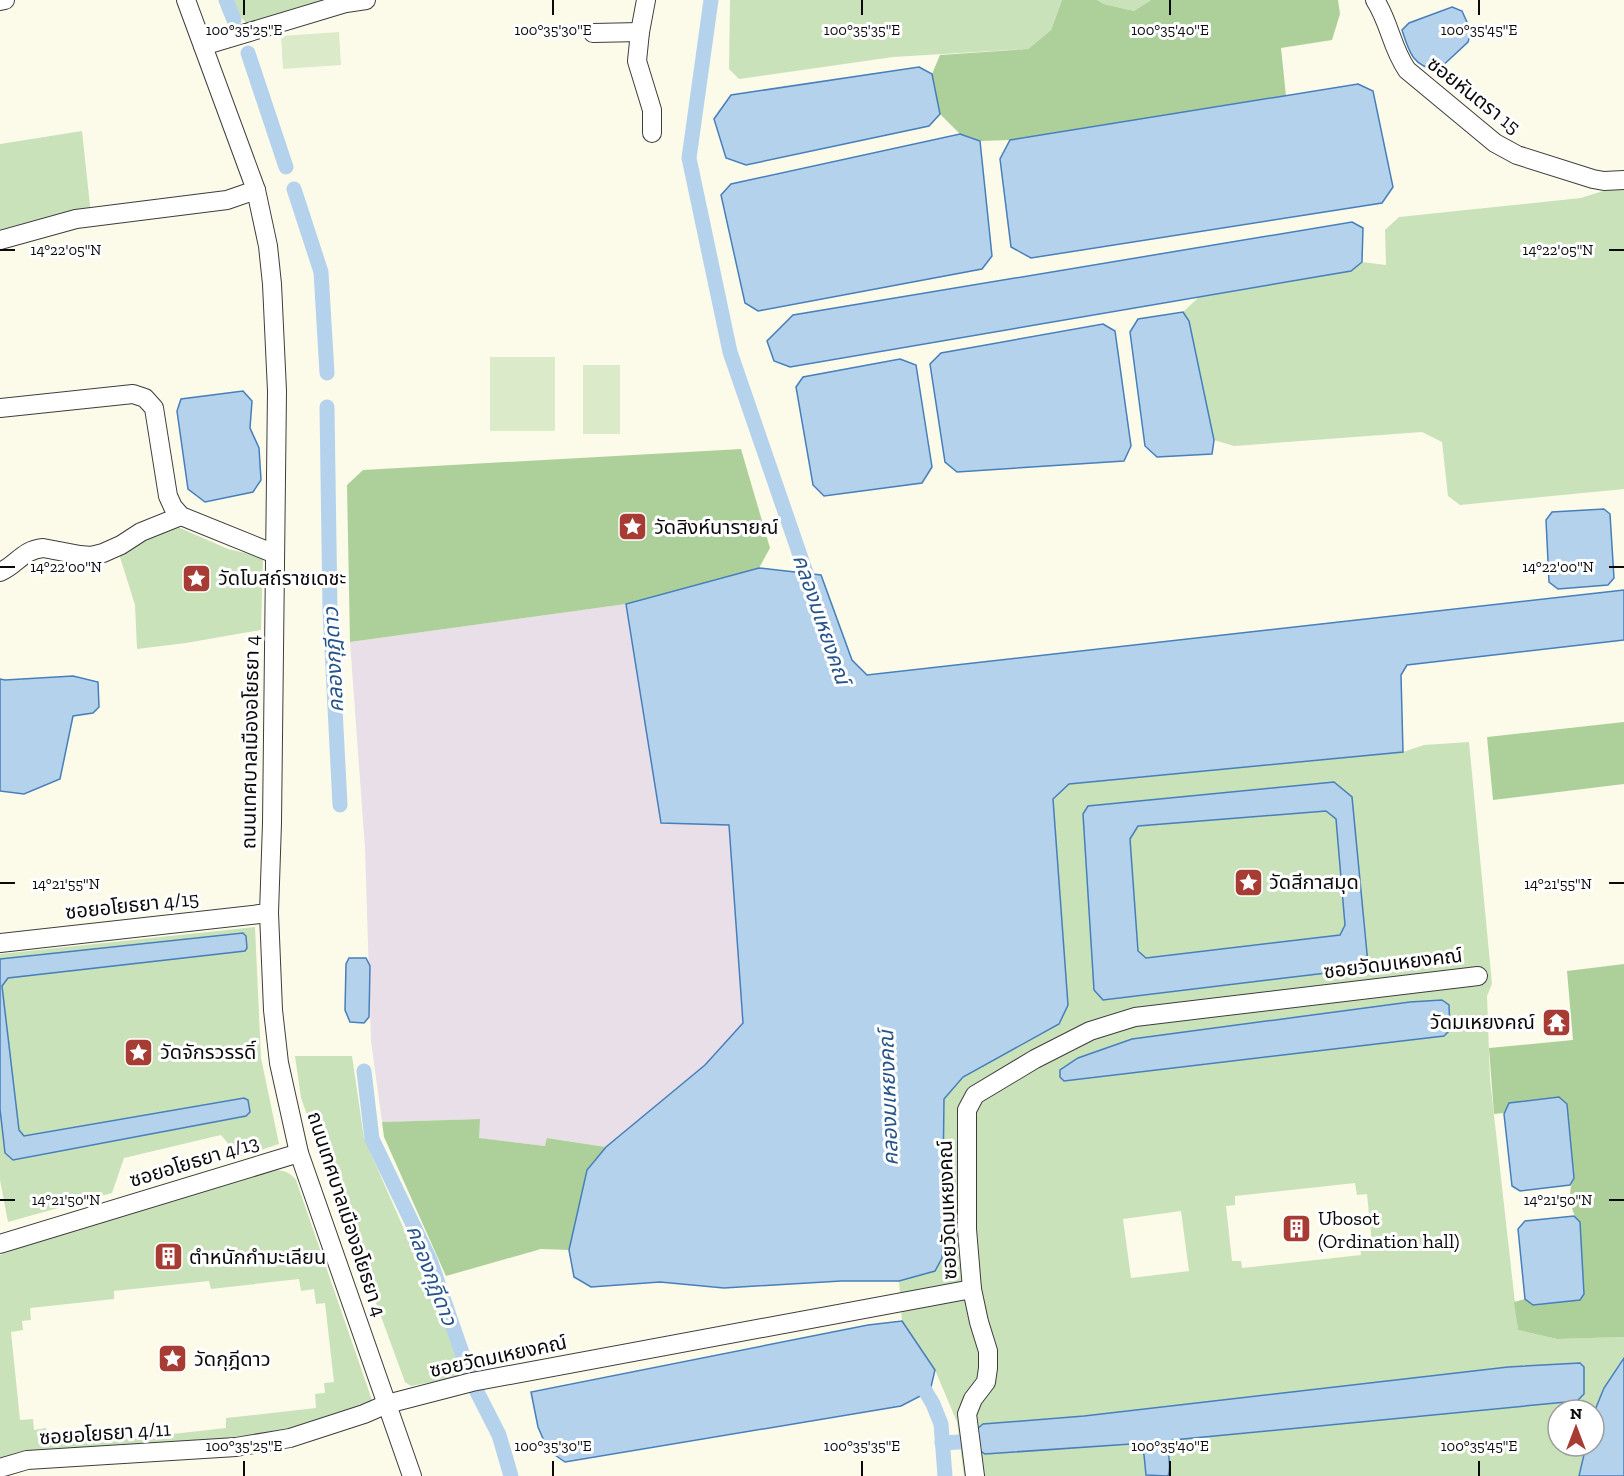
<svg xmlns="http://www.w3.org/2000/svg" width="1624" height="1476" viewBox="0 0 1624 1476" font-family="'Zilla Slab','Noto Sans Thai',serif">
  <style>
    .industrial { fill: #e8dfe8 }
    .green { fill: #c9e2b9; fill-rule: evenodd }
    .forest { fill: #add09a }
    .pitch { fill: #dbeac9 }
    .water { fill: #b5d2ed; stroke: #467fba; stroke-width: 1.5; fill-rule: evenodd }
    .lines { fill: none; stroke-linecap: round; stroke-linejoin: round }
    .canal { stroke: #b5d2ed; stroke-width: 15 }
    .minor-casing { stroke: #3d3d3d; stroke-width: 20 }
    .minor { stroke: #fff; stroke-width: 18 }
    .ticks { fill: none; stroke: #0a0a0a; stroke-width: 2 }
    .labels { text-anchor: middle; dominant-baseline: central; stroke-width: 6; stroke-linejoin: round; paint-order: stroke }
    .street-label { font-size: 20px; fill: #0a0a0a; stroke: #fff }
    .poi-label { font-size: 20px; fill: #0a0a0a; stroke: #fff; text-anchor: start }
    .water-label { font-size: 21px; font-style: italic; fill: #25538a; stroke: #fff }
    .ticks-label { font-size: 15px; text-anchor: middle; fill: #0a0a0a; stroke: #fff; stroke-width: 6; stroke-linejoin: round; paint-order: stroke }
  </style>
  <rect width="100%" height="100%" fill="#fcfbea"/>
  <!-- industrial -->
  <polygon class="industrial" points="626,604 661,823 729,825 743,1023 705,1065 606,1147 548,1138 546,1146 478,1138 479,1119 382,1122 371,1041 365,848 350,642"/>
  <!-- green -->
  <g class="green">
    <polygon points="232,0 330,0 327,4 246,23 239,15"/>
    <polygon points="730,0 1062,0 1051,30 1028,49 893,57 739,79 729,69"/>
    <polygon points="1097,0 1151,0 1134,11 1104,4"/>
    <polygon points="82,131 91,215 0,237 0,144"/>
    <polygon points="1624,188 1624,489 1460,505 1448,496 1442,442 1422,432 1234,446 1214,440 1189,321 1183,312 1199,297 1351,271 1362,262 1386,265 1385,230 1399,217 1581,198 1603,191"/>
    <polygon points="171,524 228,549 263,557 261,630 186,643 137,649 135,605 119,554"/>
    <path d="M1469,742L1492,984L1487,996L1490,1079L1518,1330L1557,1339L1624,1337V1358L1604,1388L1594,1416V1410H1558V1446H1586L1579,1476H964L957,1422L935,1370L902,1321L899,1281L935,1271L942,1258L944,1099L963,1077L1058,1024L1068,1005L1053,799L1069,784L1403,752L1424,745ZM1355,1183L1357,1195L1367,1194L1372,1244L1360,1245L1361,1255L1242,1268L1241,1261H1232L1226,1206L1235,1205V1196ZM1181,1211L1189,1271L1131,1278L1123,1219Z"/>
    <polygon points="255,927 261,1058 279,1144 239,1157 221,1135 124,1158 112,1193 8,1222 0,1180 0,954"/>
    <polygon points="295,1056 352,1056 364,1138 468,1375 411,1386 405,1382 301,1098"/>
    <path d="M277,1170C286,1171 290,1173 296,1180L373,1403L285,1434L0,1460V1255L70,1231ZM299,1279L301,1291L314,1289L316,1304L325,1303L334,1382L324,1383L325,1393L315,1394L316,1408L226,1418V1428L127,1439L125,1431L48,1439L46,1428L34,1430L33,1419L20,1420L11,1332L23,1330L22,1321L31,1320L30,1308L114,1299V1291L209,1281L211,1289Z"/>
  </g>
  <!-- forest -->
  <g class="forest">
    <polygon points="1062,0 1097,0 1104,4 1134,11 1151,0 1338,0 1340,14 1332,40 1281,48 1286,96 1010,140 980,141 960,134 940,114 932,74 940,55 1028,49 1051,30"/>
    <polygon points="741,449 770,548 759,568 626,604 350,642 347,485 363,470"/>
    <polygon points="1624,722 1624,784 1493,800 1487,737"/>
    <path d="M1624,964V1337L1557,1339L1518,1330L1514,1302L1525,1299L1533,1305L1584,1294L1580,1223C1570,1213 1567,1190 1574,1178L1567,1104L1510,1103L1504,1113L1494,1114L1489,1048L1573,1040L1567,971Z"/>
    <polygon points="480,1119 479,1138 545,1146 547,1138 606,1147 587,1171 569,1250 541,1249 446,1276 384,1137 382,1122"/>
  </g>
  <!-- pitch -->
  <g class="pitch">
    <polygon points="339,32 341,65 283,69 281,36"/>
    <rect x="490" y="357" width="65" height="74"/>
    <rect x="583" y="365" width="37" height="69"/>
  </g>
  <!-- water -->
  <g class="water">
    <path d="M1452,7L1462,11L1471,31L1468,42L1438,70C1413,67 1409,52 1402,30L1409,23Z"/>
    <polygon points="919,67 932,74 940,114 929,126 746,165 726,158 714,119 731,95"/>
    <polygon points="1358,84 1373,91 1393,187 1382,203 1031,258 1011,247 1000,159 1010,140"/>
    <polygon points="960,134 980,141 992,256 982,269 758,311 745,303 721,195 731,184"/>
    <polygon points="1352,222 1363,228 1362,262 1351,271 790,367 774,361 767,341 793,315"/>
    <polygon points="1183,312 1189,321 1214,440 1212,454 1157,457 1145,446 1130,332 1138,319"/>
    <polygon points="1103,324 1115,331 1131,446 1124,461 957,472 945,462 930,364 941,353"/>
    <polygon points="900,359 916,365 932,467 922,483 824,496 813,485 796,387 803,377"/>
    <polygon points="243,391 252,401 250,428 259,448 261,480 253,492 205,502 188,489 177,411 181,399"/>
    <polygon points="1604,509 1610,514 1614,578 1608,585 1558,589 1549,582 1546,520 1552,512"/>
    <polygon points="759,568 821,575 852,660 867,675 1624,590 1624,640 1407,665 1401,675 1403,752 1069,784 1053,799 1068,1005 1059,1024 963,1077 944,1099 942,1258 935,1271 899,1281 841,1281 724,1288 660,1282 591,1287 574,1277 569,1250 587,1170 606,1147 705,1065 743,1023 729,825 661,823 626,604"/>
    <polygon points="73,676 98,682 99,707 93,713 73,716 60,779 24,794 0,791 0,679 5,680"/>
    <path d="M1334,782L1352,797L1368,964L1360,969L1103,1000L1094,990L1083,814L1088,806ZM1326,811L1336,819L1345,925L1340,935L1146,958L1138,951L1130,839L1138,826Z"/>
    <polygon points="243,933 246,936 247,948 245,951 8,978 2,986 19,1130 24,1136 244,1098 248,1100 250,1112 246,1116 13,1160 5,1153 0,1109 0,959"/>
    <polygon points="349,958 366,958 370,966 369,1017 364,1023 350,1022 345,1010 346,964"/>
    <polygon points="1442,1000 1449,1005 1450,1030 1444,1036 1064,1081 1060,1077 1060,1070 1078,1058 1132,1039 1410,1002"/>
    <polygon points="1559,1097 1567,1104 1574,1178 1570,1185 1520,1191 1512,1186 1504,1114 1509,1103"/>
    <polygon points="1574,1216 1580,1222 1584,1294 1580,1300 1533,1305 1525,1299 1518,1229 1525,1221"/>
    <polygon points="902,1321 935,1370 930,1391 901,1406 565,1462 548,1450 538,1427 531,1392 868,1325"/>
    <polygon points="1624,1358 1624,1476 1579,1476 1586,1446 1594,1446 1594,1416 1595,1410 1604,1388"/>
    <path d="M1580,1363L1584,1367V1394L1577,1401L1173,1440C1164,1452 1173,1465 1168,1476L1146,1475L1144,1455L1141,1447L1131,1444L985,1454L979,1450L977,1429L983,1424L1084,1416L1508,1367Z"/>
  </g>
  <g class="lines">
    <!-- canal -->
    <g class="canal">
      <polyline points="226,0 234,20"/>
      <polyline points="711,0 689,158 730,352 813,593"/>
      <polyline points="248,53 286,167"/>
      <polyline points="294,189 321,272 327,373"/>
      <polyline points="327,407 330,610 340,805"/>
      <polyline points="364,1071 372,1139 430,1260 472,1382 499,1435 511,1476"/>
      <polyline points="917,1377 933,1404 941,1424 945,1476"/>
      <polyline points="942,1443 959,1442"/>
    </g>
    <defs>
      <g id="minor">
        <polyline points="186,0 256,190 268,246 272,284 277,391 272,823 269,913 273,1010 279,1063 299,1153 412,1476"/>
        <polyline points="646,0 640,32 637,61 652,110 652,133"/>
        <path d="M1375,0C1390,23 1391,47 1407,70L1495,143L1517,155L1593,179L1604,181L1624,180"/>
        <polyline points="0,1 5,0"/>
        <polyline points="593,33 640,32"/>
        <polyline points="203,46 346,3 366,0"/>
        <polyline points="0,240 76,219 227,200 256,190"/>
        <polyline points="0,408 133,394 145,398 154,408 168,496 173,507 181,516 275,554"/>
        <path d="M0,572C17,565 22,550 43,548L80,555L91,556L103,553L121,545L141,532L181,516"/>
        <polyline points="0,943 269,913"/>
        <polyline points="0,1244 299,1153"/>
        <polyline points="0,1468 27,1460 236,1447 290,1438 364,1414 387,1404 472,1382 972,1289"/>
        <polyline points="975,1476 967,1414 973,1399 986,1382 988,1368 988,1351 979,1322 972,1289 967,1229 967,1110 975,1095 1035,1059 1090,1031 1135,1017 1478,976"/>
      </g>
    </defs>
    <!-- minor casing -->
    <use href="#minor" class="minor-casing"/>
    <!-- minor -->
    <use href="#minor" class="minor"/>
  </g>
  <!-- ticks -->
  <path class="ticks" d="M244,0V15M553,0V15M862,0V15M1170,0V15M1479,0V15M0,250H15M1609,250H1624M0,567H15M1609,567H1624M0,883H15M1609,883H1624M0,1200H15M1609,1200H1624M244,1461V1476M553,1461V1476M862,1461V1476M1170,1461V1476M1479,1461V1476"/>
  <!-- icons -->
  <defs>
    <symbol id="sight-square" viewBox="-11 -11 22 22"><rect x="-9" y="-9" width="18" height="18" rx="4" fill="#a73c35" stroke="#fff"/><path d="M0-6L1.8-2.2L6-1.7L2.9 1.2L3.7 5.4L0 3.3L-3.7 5.4L-2.9 1.2L-6-1.7L-1.8-2.2Z" fill="#fff"/></symbol>
    <symbol id="temple-square" viewBox="-11 -11 22 22"><rect x="-9" y="-9" width="18" height="18" rx="4" fill="#a73c35" stroke="#fff"/><path d="M0-6L5-2H3V0L6.5 2.5H4V6H1.5V3h-3V6H-4V2.5H-6.5L-3 0V-2H-5Z" fill="#fff"/></symbol>
    <symbol id="building-square" viewBox="-11 -11 22 22"><rect x="-9" y="-9" width="18" height="18" rx="4" fill="#a73c35" stroke="#fff"/><path d="M-4-6H4V6H1V3H-1V6H-4ZM-2.5-4.3h1.7v1.8h-1.7ZM.8-4.3h1.7v1.8H.8ZM-2.5-1h1.7V.8h-1.7ZM.8-1h1.7V.8H.8Z" fill="#fff"/></symbol>
  </defs>
  <g fill-rule="evenodd">
    <use href="#sight-square" x="616" y="510" width="33" height="33"/>
    <use href="#sight-square" x="180" y="562" width="33" height="33"/>
    <use href="#sight-square" x="1232" y="866" width="33" height="33"/>
    <use href="#temple-square" x="1540" y="1006" width="33" height="33"/>
    <use href="#sight-square" x="122" y="1036" width="33" height="33"/>
    <use href="#building-square" x="1280" y="1212" width="33" height="33"/>
    <use href="#building-square" x="152" y="1240" width="33" height="33"/>
    <use href="#sight-square" x="156" y="1342" width="33" height="33"/>
  </g>
  <g class="labels">
    <!-- street labels -->
    <g class="street-label">
      <text transform="translate(1474 95) rotate(38)">ซอยหันตรา 15</text>
      <text transform="translate(250 742) rotate(-89)">ถนนเทศบาลเมืองอโยธยา 4</text>
      <text transform="translate(132 905) rotate(-6)">ซอยอโยธยา 4/15</text>
      <text transform="translate(1393 963) rotate(-7)">ซอยวัดมเหยงคณ์</text>
      <text transform="translate(194 1161) rotate(-17)">ซอยอโยธยา 4/13</text>
      <text transform="translate(947 1210) rotate(-92)">ซอยวัดมเหยงคณ์</text>
      <text transform="translate(347 1214) rotate(72)">ถนนเทศบาลเมืองอโยธยา 4</text>
      <text transform="translate(498 1356) rotate(-12)">ซอยวัดมเหยงคณ์</text>
      <text transform="translate(105 1433) rotate(-4)">ซอยอโยธยา 4/11</text>
    </g>
    <!-- poi labels -->
    <g class="poi-label">
      <text x="654" y="527">วัดสิงห์นารายณ์</text>
      <text x="218" y="578">วัดโบสถ์ราชเดชะ</text>
      <text x="1269" y="882">วัดสีกาสมุด</text>
      <text x="1535" y="1022" text-anchor="end">วัดมเหยงคณ์</text>
      <text x="160" y="1052">วัดจักรวรรดิ์</text>
      <text x="1318" y="1218">Ubosot<tspan x="1318" dy="23">(Ordination hall)</tspan></text>
      <text x="189" y="1257">ตำหนักกำมะเลียน</text>
      <text x="194" y="1359">วัดกุฎีดาว</text>
    </g>
    <!-- water labels -->
    <g class="water-label">
      <text transform="translate(822 619) rotate(71)">คลองมเหยงคณ์</text>
      <text transform="translate(333 660) rotate(-93)">คลองกุฎีดาว</text>
      <text transform="translate(888 1098) rotate(-92)">คลองมเหยงคณ์</text>
      <text transform="translate(432 1275) rotate(69)">คลองกุฎีดาว</text>
    </g>
  </g>
  <g class="ticks-label">
    <text x="244" y="35">100°35'25"E</text>
    <text x="553" y="35">100°35'30"E</text>
    <text x="862" y="35">100°35'35"E</text>
    <text x="1170" y="35">100°35'40"E</text>
    <text x="1479" y="35">100°35'45"E</text>
    <text x="66" y="255">14°22'05"N</text>
    <text x="1558" y="255">14°22'05"N</text>
    <text x="66" y="572">14°22'00"N</text>
    <text x="1558" y="572">14°22'00"N</text>
    <text x="66" y="889">14°21'55"N</text>
    <text x="1558" y="889">14°21'55"N</text>
    <text x="66" y="1205">14°21'50"N</text>
    <text x="1558" y="1205">14°21'50"N</text>
    <text x="244" y="1451">100°35'25"E</text>
    <text x="553" y="1451">100°35'30"E</text>
    <text x="862" y="1451">100°35'35"E</text>
    <text x="1170" y="1451">100°35'40"E</text>
    <text x="1479" y="1451">100°35'45"E</text>
  </g>
  <!-- north arrow -->
  <g transform="translate(1576 1428)"><circle r="28" fill="#ffffff" stroke="#9d9d9d" stroke-width="1.5"/>
  <path d="M0-4.5L10 22L0 15L-10 22Z" fill="#a73c35"/>
  <text y="-9" font-size="16" font-weight="bold" text-anchor="middle" fill="#0a0a0a">N</text>
  </g>
</svg>
